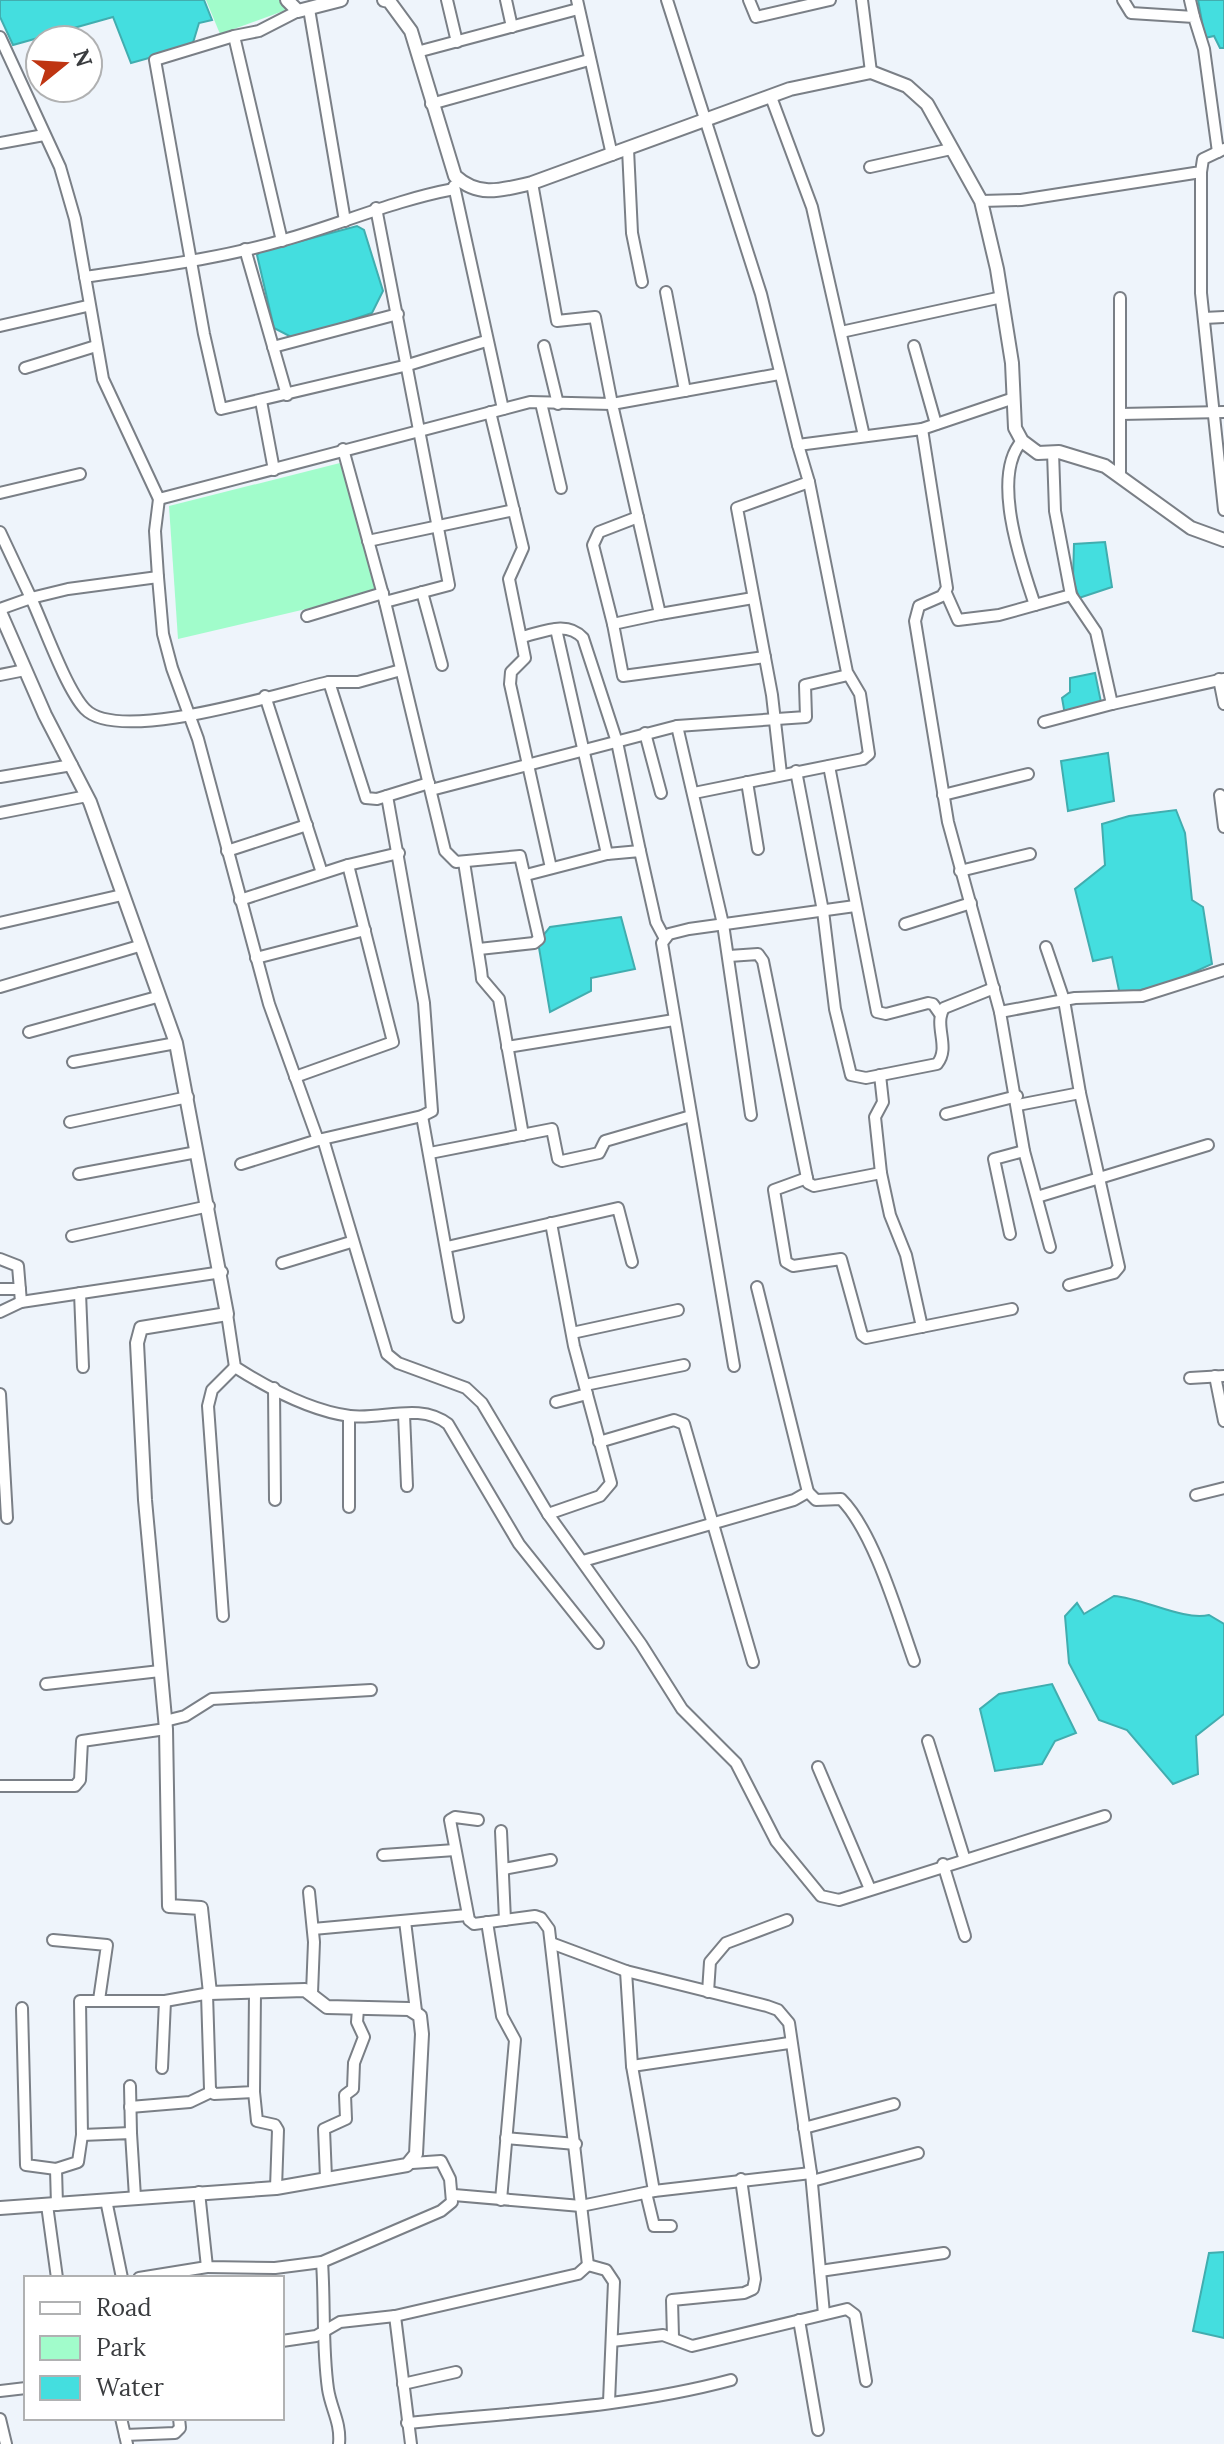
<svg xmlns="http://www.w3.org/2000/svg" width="1224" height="2444" viewBox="0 0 1224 2444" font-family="Lora,serif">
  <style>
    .green { fill: #a1fccb }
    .water { fill: #44dedf; stroke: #41adaf; stroke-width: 2 }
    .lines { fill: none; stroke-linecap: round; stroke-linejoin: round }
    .minor-casing { stroke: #7a7f86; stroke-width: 14 }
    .tertiary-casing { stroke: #7a7f86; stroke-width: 16 }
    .minor { stroke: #fff; stroke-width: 10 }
    .tertiary { stroke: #fff; stroke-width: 12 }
  </style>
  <rect width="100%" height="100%" fill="#eef4fb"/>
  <!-- green -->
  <g class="green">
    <polygon points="206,0 280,0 286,10 220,34"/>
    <polygon points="340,463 378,592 178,639 169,506"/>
  </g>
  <!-- water -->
  <g class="water">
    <polygon points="0,0 204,0 212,20 199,23 192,46 131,63 113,17 13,45 0,17"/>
    <polygon points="1198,0 1224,0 1224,48 1220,48 1214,36 1205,38"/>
    <polygon points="357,226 364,230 383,291 372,313 295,339 274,328 257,255 260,252"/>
    <polygon points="1105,542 1112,587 1079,598 1073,579 1074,544"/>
    <polygon points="1095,673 1101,702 1065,715 1062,698 1070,692 1070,678"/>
    <polygon points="1108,753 1114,801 1068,811 1061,761"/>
    <polygon points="1176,810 1185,833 1192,900 1203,907 1212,964 1170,983 1120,995 1112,957 1093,961 1075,889 1105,865 1102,824 1129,816"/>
    <polygon points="621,917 635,969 591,978 591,991 550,1012 538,942 550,927"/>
    <path d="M1114,1596C1143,1598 1183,1621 1209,1615L1224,1624V1714L1196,1736L1198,1774L1173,1784L1127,1730L1099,1720L1069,1663L1065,1616L1077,1603L1084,1614Z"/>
    <polygon points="1052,1684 1076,1733 1055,1741 1042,1764 995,1771 980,1709 999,1694"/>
    <polygon points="1224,2252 1224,2338 1193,2331 1209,2253"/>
  </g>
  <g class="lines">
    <defs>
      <g id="minor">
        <polyline points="447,0 457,42"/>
        <polyline points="506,0 512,27"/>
        <polyline points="577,0 612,155"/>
        <polyline points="667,0 761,294 798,445"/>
        <polyline points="749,0 756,17 830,0"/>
        <polyline points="862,0 871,72"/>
        <polyline points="1123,0 1131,13 1194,17 1204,49 1218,152"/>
        <polyline points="1190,0 1194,17"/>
        <polyline points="309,9 345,221"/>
        <polyline points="234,36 155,60 204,334 221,409 408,365 486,341"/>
        <polyline points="0,37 60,167 75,219 103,379 159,499 530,402 612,404 595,317 557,321 532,183"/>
        <polyline points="417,52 578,9"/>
        <polyline points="771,97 812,207 864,436"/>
        <polyline points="431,104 589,60"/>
        <polyline points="0,143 44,135"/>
        <polyline points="628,149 632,233 642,282"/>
        <polyline points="870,167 951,149"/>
        <polyline points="1201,172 1201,293 1224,510"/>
        <polyline points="454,186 503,409"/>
        <polyline points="981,201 1021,200 1201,172 1203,159 1224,149"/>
        <polyline points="376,208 449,585 385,602 445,851 456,862 520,856 539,939 534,943 479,949"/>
        <polyline points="282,241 234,36 259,31 298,11"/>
        <polyline points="245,249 287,395"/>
        <path d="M85,277C152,267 219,259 284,240C341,224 395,200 454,189"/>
        <polyline points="666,292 685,391"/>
        <polyline points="1204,318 1224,317"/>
        <polyline points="0,326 87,306"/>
        <polyline points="841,332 1002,297"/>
        <polyline points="544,346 558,404"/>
        <polyline points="914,346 936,424"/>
        <polyline points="273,347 398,314"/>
        <polyline points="25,368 96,346"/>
        <polyline points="261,401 274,470"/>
        <polyline points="541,403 561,488"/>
        <polyline points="490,412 523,548 509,579 525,658 511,672 510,684 551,868"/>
        <polyline points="1120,414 1224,412"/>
        <polyline points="922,429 1014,398"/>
        <path d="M1022,441C990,476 1022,566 1035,605"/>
        <polyline points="343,449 385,602"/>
        <polyline points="1120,476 1120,298"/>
        <polyline points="0,493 80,474"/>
        <polyline points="0,532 31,598 68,589 158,577 163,634 172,668 198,739 269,1004 318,1140"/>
        <polyline points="368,541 514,510"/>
        <polyline points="158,577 155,531 159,499"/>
        <polyline points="422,592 442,665"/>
        <polyline points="946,593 958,620 999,615 1071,595"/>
        <polyline points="753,598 660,614 612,404 779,374"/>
        <path d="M0,609L31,598C44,626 66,689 85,709C119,745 283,692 329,682L366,798L377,799L429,783"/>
        <polyline points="660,614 613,624 623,676 765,657"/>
        <polyline points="307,616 383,593"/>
        <polyline points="613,624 593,545 599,532 638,517"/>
        <polyline points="556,629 607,854"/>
        <path d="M522,637C543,632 567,620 583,638L617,742L640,851"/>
        <polyline points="0,675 25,670"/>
        <polyline points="1219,679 1224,704"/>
        <polyline points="329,682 358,682 401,670"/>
        <polyline points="265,696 322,873"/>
        <polyline points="1112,704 1224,679"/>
        <polyline points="1044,722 1112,704 1096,632 1071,595 1055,511 1053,452"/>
        <polyline points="677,726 723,924 751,1115"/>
        <polyline points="645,733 661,793"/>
        <polyline points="829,766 877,1012 886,1014 928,1003 933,1004 940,1014"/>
        <path d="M796,771L823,911L835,1009L851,1075L866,1078L937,1064C951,1047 933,1026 944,1008L994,988"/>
        <polyline points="781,774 772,695 737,508 809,482 798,445 922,429 947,588 942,596 919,606 915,621 948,822 1000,1012 1024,1151 1050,1247"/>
        <polyline points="0,777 72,765"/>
        <polyline points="747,782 758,849"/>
        <polyline points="431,790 677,726 806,717 805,685 848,675"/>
        <polyline points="694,793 863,759 869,754 860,694 847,672 809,482"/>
        <polyline points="943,795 1028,774"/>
        <polyline points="1220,795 1224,827"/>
        <polyline points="0,813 87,796"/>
        <polyline points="227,851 307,825"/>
        <polyline points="464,862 481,970 482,979 499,999 523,1135"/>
        <polyline points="960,871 1030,854"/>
        <polyline points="526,875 607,854 640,851 656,922 664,937"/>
        <polyline points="240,900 348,865 399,853"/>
        <polyline points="0,923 122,895"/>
        <polyline points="905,924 971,903"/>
        <polyline points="1046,947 1064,1000 1080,1093 1119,1267 1114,1273 1069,1285"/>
        <polyline points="729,956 758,954 763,961 808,1183 814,1186 881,1173"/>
        <polyline points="256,958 365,930"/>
        <polyline points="0,987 139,946"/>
        <polyline points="1000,1012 1075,998 1142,996 1224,970"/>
        <polyline points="29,1032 157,997"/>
        <polyline points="507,1047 674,1020"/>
        <polyline points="73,1062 176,1043"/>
        <polyline points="880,1075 883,1102 875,1117 881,1173 890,1215 906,1255 922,1327"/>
        <polyline points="295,1077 393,1042 348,865"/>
        <polyline points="1018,1105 1080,1093"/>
        <polyline points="946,1114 1017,1096"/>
        <polyline points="422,1116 458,1317"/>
        <polyline points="70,1122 188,1097"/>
        <polyline points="323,1139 387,1354 398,1363 466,1388 482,1403 548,1514 641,1644 682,1709 736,1763 776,1841 821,1896 839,1900 1105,1816"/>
        <polyline points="430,1153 552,1129 558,1159 562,1161 599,1153 605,1141 691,1116"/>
        <polyline points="241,1164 318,1140 422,1116 432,1111 424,1003 387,796"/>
        <polyline points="79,1174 197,1152"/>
        <polyline points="807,1178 774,1190 786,1262 793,1266 841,1259 862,1335 866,1338 1012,1309"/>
        <polyline points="1037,1197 1208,1145"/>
        <polyline points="1010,1234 994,1159 1024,1151"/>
        <polyline points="72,1236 209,1206"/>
        <polyline points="447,1247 618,1208 632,1262"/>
        <polyline points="0,1259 18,1266 21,1302"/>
        <polyline points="282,1263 351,1242"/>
        <polyline points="0,1289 20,1289"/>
        <polyline points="80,1293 83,1367"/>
        <polyline points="0,1312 21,1302 222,1272"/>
        <path d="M227,1314L235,1367C268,1388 311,1411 350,1416C382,1420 420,1402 448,1424L519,1544L598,1643"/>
        <polyline points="572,1333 678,1310"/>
        <polyline points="734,1366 662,943 669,934 689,929 855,906"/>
        <polyline points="1215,1376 1224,1421"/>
        <polyline points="1190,1378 1224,1376"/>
        <polyline points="585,1385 684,1365"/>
        <polyline points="274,1388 275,1500"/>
        <polyline points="0,1394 7,1518"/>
        <polyline points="556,1402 587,1394"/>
        <polyline points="404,1414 407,1486"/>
        <polyline points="599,1442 674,1420 684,1424 753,1662"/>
        <path d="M808,1492L816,1500L841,1499C874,1532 898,1616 914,1661"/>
        <polyline points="1196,1495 1224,1488"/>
        <polyline points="349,1507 349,1416"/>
        <polyline points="548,1514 600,1496 611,1483 574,1346 551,1223"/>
        <polyline points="583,1561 794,1500 808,1492 757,1287"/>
        <polyline points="223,1616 208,1406 212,1390 235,1367"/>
        <polyline points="46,1684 160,1671"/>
        <polyline points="165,1721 185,1716 212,1699 371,1690"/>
        <polyline points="928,1741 964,1857"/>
        <polyline points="818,1767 870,1889"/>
        <polyline points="0,1786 75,1786 80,1780 82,1741 166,1729"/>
        <polyline points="501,1831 505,1920"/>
        <polyline points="383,1855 455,1850"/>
        <polyline points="943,1864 965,1936"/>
        <polyline points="504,1869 551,1860"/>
        <polyline points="309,1892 314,1942 312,1993"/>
        <polyline points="405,1921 416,2011"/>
        <polyline points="487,1922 502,2016 515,2040 501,2200"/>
        <polyline points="313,1929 467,1915"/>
        <polyline points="53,1940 107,1945 99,2000"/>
        <polyline points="551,1943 626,1971 767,2006 778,2010 789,2023 811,2173 824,2314"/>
        <polyline points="626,1971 632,2066 654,2191 811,2173"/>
        <polyline points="708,1992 710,1962 726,1943 787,1920"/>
        <polyline points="207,1994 210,2089 214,2094 254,2092 255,1993"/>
        <polyline points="22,2008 26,2165 56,2169"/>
        <polyline points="632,2066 789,2043"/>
        <polyline points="162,2068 165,2001"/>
        <polyline points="130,2086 131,2133"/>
        <polyline points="254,2092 257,2121 275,2125 278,2130 276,2188"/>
        <polyline points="130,2107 190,2102 211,2092"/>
        <polyline points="804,2128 894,2104"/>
        <polyline points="506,2138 576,2144"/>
        <polyline points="326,2178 324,2129 346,2119 345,2095 353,2089 354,2063 364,2037 357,2022 358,2009"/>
        <polyline points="812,2181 918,2153"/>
        <polyline points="199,2192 207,2267 275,2268 322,2262 441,2211 452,2202 450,2179 441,2161 412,2163"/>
        <polyline points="646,2193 654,2226 671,2226"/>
        <polyline points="454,2195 581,2206 654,2191"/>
        <polyline points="135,2197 131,2133 82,2135 80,2001 165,2001 210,1993"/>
        <polyline points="106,2200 122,2278"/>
        <polyline points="47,2205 57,2278"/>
        <polyline points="57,2205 56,2169 78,2162 82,2135"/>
        <path d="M322,2262C325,2304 322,2347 328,2389C331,2409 341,2422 339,2444"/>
        <polyline points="588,2265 606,2270 614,2282 609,2402"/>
        <polyline points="820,2271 944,2253"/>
        <polyline points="139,2278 207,2267"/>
        <polyline points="395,2316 411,2444"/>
        <polyline points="799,2320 818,2430"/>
        <polyline points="673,2337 672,2300 744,2293 753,2289 755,2279 741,2179"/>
        <polyline points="282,2341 316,2336 340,2322 395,2316 578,2274 588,2265 549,1929 541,1918 535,1916 474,1924 469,1920 450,1820 455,1817 478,1820"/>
        <polyline points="612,2341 663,2335 692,2346 847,2309 855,2315 866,2381"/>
        <polyline points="403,2384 456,2372"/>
        <polyline points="0,2391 26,2388"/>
        <polyline points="121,2418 127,2444"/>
        <polyline points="0,2419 6,2444"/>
        <path d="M407,2423C515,2412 627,2408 731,2380"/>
        <polyline points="125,2435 175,2433 180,2428 179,2418"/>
      </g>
      <g id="tertiary">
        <polyline points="287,0 298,11 341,0"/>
        <path d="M384,0L389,1L411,31L455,176C479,198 502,190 532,183L790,89L871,72L907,86L927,104L981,201L997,269L1012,363L1015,428L1022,441L1038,453L1059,452L1105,466L1191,528L1224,540"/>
        <polyline points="0,612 45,715 90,802 176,1043 227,1314 141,1328 137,1343 145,1500 166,1729 169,1906 201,1908 210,1993 305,1990 327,2007 409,2009 420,2016 422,2034 416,2154 407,2165 276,2188 0,2208"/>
      </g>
    </defs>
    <!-- minor casing -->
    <use href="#minor" class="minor-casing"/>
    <!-- tertiary casing -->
    <use href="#tertiary" class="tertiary-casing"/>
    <!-- minor -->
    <use href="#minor" class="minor"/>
    <!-- tertiary -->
    <use href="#tertiary" class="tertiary"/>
  </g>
  <!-- legend -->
  <rect x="24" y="2276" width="260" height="144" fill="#ffffff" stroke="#b0b1b2" stroke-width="2"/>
  <rect x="40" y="2302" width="40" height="12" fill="#ffffff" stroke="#b0b1b2" stroke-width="2"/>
  <text x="96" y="2316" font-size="24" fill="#3a3c3f">Road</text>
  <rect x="40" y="2336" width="40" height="24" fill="#a1fccb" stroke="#b0b1b2" stroke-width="2"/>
  <text x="96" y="2356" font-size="24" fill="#3a3c3f">Park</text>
  <rect x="40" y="2376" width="40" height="24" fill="#44dedf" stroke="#b0b1b2" stroke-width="2"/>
  <text x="96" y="2396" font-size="24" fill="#3a3c3f">Water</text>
  <!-- north arrow -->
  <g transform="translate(64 64) rotate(72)"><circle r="38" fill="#ffffff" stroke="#b0b1b2" stroke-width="2"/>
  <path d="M0-6L14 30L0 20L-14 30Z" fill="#bf3512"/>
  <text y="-12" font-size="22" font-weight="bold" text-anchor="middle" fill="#3a3c3f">N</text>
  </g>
</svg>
